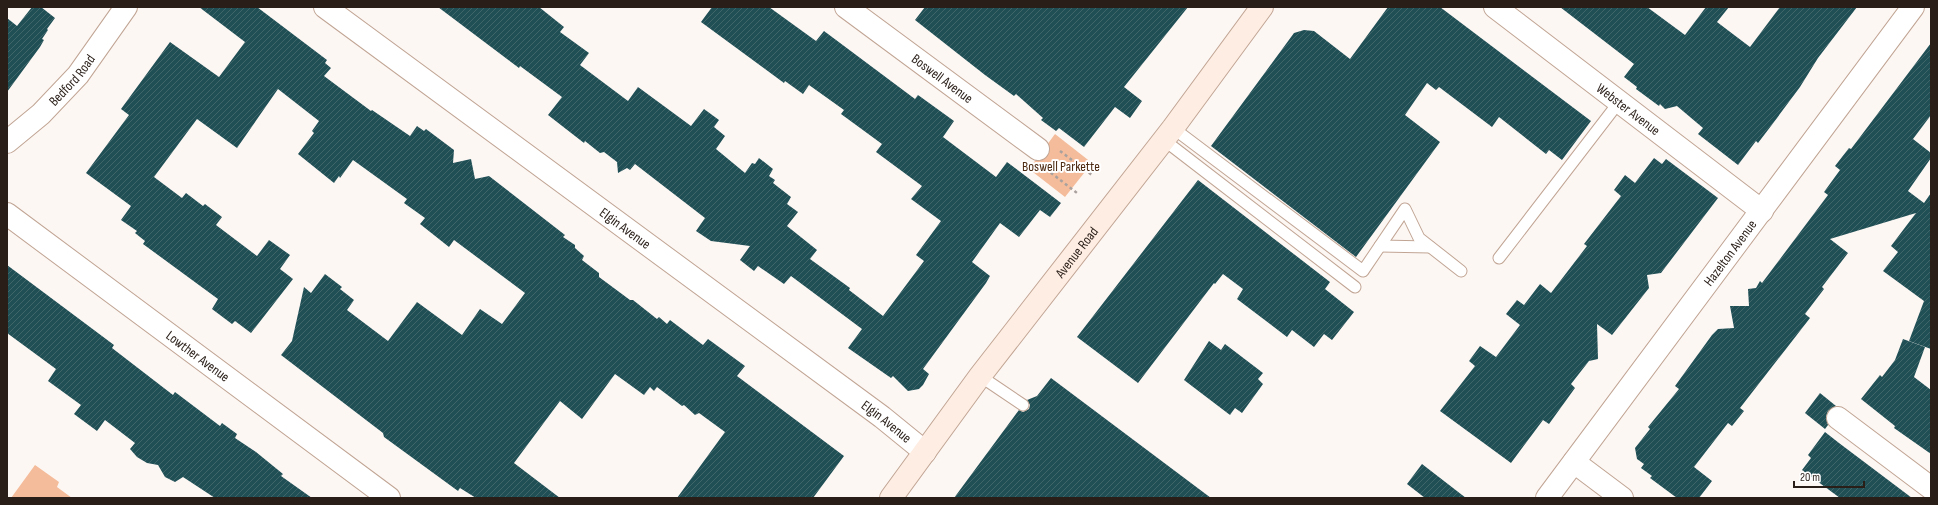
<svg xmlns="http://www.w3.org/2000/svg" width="1938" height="505" viewBox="0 0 1938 505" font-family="'Sofia Sans Condensed',sans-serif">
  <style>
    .green { fill: #f4bc9a }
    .building { fill: url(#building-hatch) }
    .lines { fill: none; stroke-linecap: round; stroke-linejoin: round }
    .service-casing { stroke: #c1a594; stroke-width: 13 }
    .minor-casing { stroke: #c1a594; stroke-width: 24 }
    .secondary-casing { stroke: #c1a594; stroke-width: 24 }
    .path { stroke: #a9a19d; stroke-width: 2.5; stroke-dasharray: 3 3; stroke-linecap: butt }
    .service { stroke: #fff; stroke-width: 11 }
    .minor { stroke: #fff; stroke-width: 22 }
    .secondary { stroke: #feede2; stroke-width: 22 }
    .labels { text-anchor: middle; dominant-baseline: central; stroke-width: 4; stroke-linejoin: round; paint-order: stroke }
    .street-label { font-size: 14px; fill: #291e18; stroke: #fff }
    .park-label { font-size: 14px; fill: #4b2810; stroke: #fff }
  </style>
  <defs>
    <pattern id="building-hatch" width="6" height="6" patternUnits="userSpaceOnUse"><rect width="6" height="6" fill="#205056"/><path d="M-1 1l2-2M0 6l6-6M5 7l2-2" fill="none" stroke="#40666a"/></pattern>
  </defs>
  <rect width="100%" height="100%" fill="#fdf7f4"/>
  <!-- green -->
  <g class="green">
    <polygon points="1055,134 1092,163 1065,197 1029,169"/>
    <polygon points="35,465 59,482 57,487 72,498 11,498"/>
  </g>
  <!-- building -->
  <g class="building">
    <polygon points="32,7 41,7 55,18 47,29 48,30 42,39 44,40 40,47 7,92 7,18 17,26"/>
    <polygon points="199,7 257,7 327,60 325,63 331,68 324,76 371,111 372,110 410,136 417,126 424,131 426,129 454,150 453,163 471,159 475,179 489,176 565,235 563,237 575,245 575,248 584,256 582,260 599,273 599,277 630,300 633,300 657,319 659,317 667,324 670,320 703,345 708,339 745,366 737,376 844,456 813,498 677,498 725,432 699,413 695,415 684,405 682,406 657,387 654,391 650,387 644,395 615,374 582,419 560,401 514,463 560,498 476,498 460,488 458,491 384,437 383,433 281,355 292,341 304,287 311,293 325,274 342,287 340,289 354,300 347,310 388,341 417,302 462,335 480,309 502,324 525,293 454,240 449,247 420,224 425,218 404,203 407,199 353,160 340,178 339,176 334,183 298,154 314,133 312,131 319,121 278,89 237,148 197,119 154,177 182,198 186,193 203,206 205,204 222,217 216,225 257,256 269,240 290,255 280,269 293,279 251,333 235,321 232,324 212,309 218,299 143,244 145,241 135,233 137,231 121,220 131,206 86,173 129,115 121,109 170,42 219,77 245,42"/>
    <polygon points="438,7 539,7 564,27 560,32 589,53 580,65 628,101 638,87 691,126 704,109 719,120 714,127 725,136 716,149 745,173 752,163 755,164 759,158 773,169 769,176 775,180 773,183 791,197 787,204 798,212 787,226 817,250 810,259 850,288 849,290 883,316 924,261 916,255 941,221 911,199 922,186 876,152 882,144 841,114 844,110 809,85 803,94 785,81 784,83 701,22 712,7 769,7 816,41 824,31 915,99 918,95 954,121 943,137 996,177 1007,162 1061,203 1050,217 1040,210 1019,237 1000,223 972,262 990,276 986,283 923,369 929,374 923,385 919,389 908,391 893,376 891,378 848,348 862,329 791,276 784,284 758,266 754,271 740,260 750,246 711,241 696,231 705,218 635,164 630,170 627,168 618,173 617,162 604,152 600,153 585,141 584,143 548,115 562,97 520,66 519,68"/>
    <polygon points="925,7 1188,7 1124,87 1142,101 1130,118 1115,107 1084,147 1059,128 1056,131 1041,120 1043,118 1016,94 1014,96 985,75 915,20"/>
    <polygon points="1388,7 1440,7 1591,121 1562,160 1549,150 1546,154 1499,117 1492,127 1439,87 1436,90 1427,83 1405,115 1440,142 1356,257 1211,146 1294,33 1304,30 1314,31 1350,59"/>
    <polygon points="1560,7 1647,7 1685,35 1706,7 1729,7 1717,22 1750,47 1780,7 1857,7 1818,58 1800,87 1771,126 1758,143 1756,141 1738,165 1698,134 1703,128 1677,106 1665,109 1660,104 1659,106 1636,89 1637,87 1624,77 1634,64"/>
    <polygon points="1931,43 1931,115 1913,139 1931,153 1931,158 1908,191 1924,203 1931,193 1931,349 1909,341 1924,301 1883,271 1898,252 1891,246 1916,213 1830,239 1848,253 1822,287 1824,289 1805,314 1810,318 1740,408 1744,411 1732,426 1728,423 1694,467 1712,481 1699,498 1677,498 1650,478 1652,476 1641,468 1644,464 1637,459 1635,448 1650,429 1648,427 1679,389 1675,386 1712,335 1718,329 1734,328 1730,306 1749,306 1748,289 1756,288 1760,281 1762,283 1828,195 1824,192 1840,170 1835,166 1849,148 1851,149"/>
    <polygon points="1654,158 1662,164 1666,159 1718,198 1661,273 1647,275 1649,288 1612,335 1597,324 1598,359 1589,361 1571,384 1575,388 1549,424 1543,420 1511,463 1440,411 1475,366 1469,361 1480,346 1496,357 1520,325 1506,314 1517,300 1524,305 1540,284 1551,293 1587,246 1584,244 1621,196 1614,190 1625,175 1635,183"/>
    <polygon points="1198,180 1330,282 1325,289 1354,312 1332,340 1324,334 1314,347 1292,330 1287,337 1237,299 1243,289 1223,274 1215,284 1214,283 1138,383 1077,337"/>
    <polygon points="7,265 114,345 112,348 173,395 175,392 220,426 222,423 237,434 235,438 256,452 283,474 281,476 312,498 215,498 183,477 175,482 165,477 158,465 147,463 137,457 130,449 135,443 105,420 97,431 74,414 81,405 48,381 56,369 7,333"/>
    <polygon points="1903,339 1925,347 1914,377 1931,390 1931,454 1894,428 1895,426 1861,399 1880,375 1882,377 1895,360"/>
    <polygon points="1209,341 1221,350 1225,344 1263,373 1258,379 1263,384 1242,413 1235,408 1230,415 1184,380"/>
    <polygon points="1051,378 1211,498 954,498 1019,410 1023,412 1029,409 1030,405 1027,400 1037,396"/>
    <polygon points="1820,393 1836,406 1828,411 1826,417 1828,425 1825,429 1805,413"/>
    <polygon points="1825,432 1839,443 1912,498 1840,498 1802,470 1811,458 1808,455"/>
    <polygon points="1422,464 1466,498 1425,498 1407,484"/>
  </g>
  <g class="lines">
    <defs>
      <g id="service">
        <polyline points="1173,128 1363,271 1405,209 1419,238 1461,271"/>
        <polyline points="1164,140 1355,287"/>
        <polyline points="1380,246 1430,247"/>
        <polyline points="1499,258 1619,102"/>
        <polyline points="980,376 1023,405"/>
      </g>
      <g id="minor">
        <path id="s1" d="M325,7L882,417L925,452"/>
        <path id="s2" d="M846,7L1038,149"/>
        <path id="s3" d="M1495,7L1762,211"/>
        <path id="s4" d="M7,142L41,114L78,75L126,7"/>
        <path id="s5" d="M7,214L389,498"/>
        <polyline points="1838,418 1931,488"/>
        <polyline points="1574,462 1622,498"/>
        <path id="s6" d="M1547,498L1913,7"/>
      </g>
      <g id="secondary">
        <path id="s7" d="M891,498L980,376L1173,128L1262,7"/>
      </g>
    </defs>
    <!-- service casing -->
    <use href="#service" class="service-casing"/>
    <!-- minor casing -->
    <use href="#minor" class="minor-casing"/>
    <!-- secondary casing -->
    <use href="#secondary" class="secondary-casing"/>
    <!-- path -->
    <g class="path">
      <polyline points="1060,151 1092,175"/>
      <polyline points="1046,169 1077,193"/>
    </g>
    <!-- service -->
    <use href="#service" class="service"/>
    <!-- minor -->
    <use href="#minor" class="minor"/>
    <!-- secondary -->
    <use href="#secondary" class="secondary"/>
  </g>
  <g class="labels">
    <!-- street labels -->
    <g class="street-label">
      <text stroke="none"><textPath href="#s2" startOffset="120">Boswell Avenue</textPath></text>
      <text stroke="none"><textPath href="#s4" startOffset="90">Bedford Road</textPath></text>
      <text stroke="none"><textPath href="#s3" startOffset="168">Webster Avenue</textPath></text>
      <text stroke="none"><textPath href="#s1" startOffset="373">Elgin Avenue</textPath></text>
      <text stroke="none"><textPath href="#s7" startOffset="308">Avenue Road</textPath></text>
      <text stroke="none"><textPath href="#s6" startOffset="306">Hazelton Avenue</textPath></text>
      <text stroke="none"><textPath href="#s5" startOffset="238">Lowther Avenue</textPath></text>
      <text stroke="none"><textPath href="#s1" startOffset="698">Elgin Avenue</textPath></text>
    </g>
    <!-- park labels -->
    <g class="park-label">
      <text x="1061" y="166">Boswell Parkette</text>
    </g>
  </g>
  <!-- border -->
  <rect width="1938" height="505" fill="none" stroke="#291e18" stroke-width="16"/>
  <!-- scale -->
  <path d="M1794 481v6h70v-6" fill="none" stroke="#291e18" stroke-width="2"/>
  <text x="1800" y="481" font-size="12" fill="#291e18" stroke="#ffffff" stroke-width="3" paint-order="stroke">20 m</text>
</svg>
